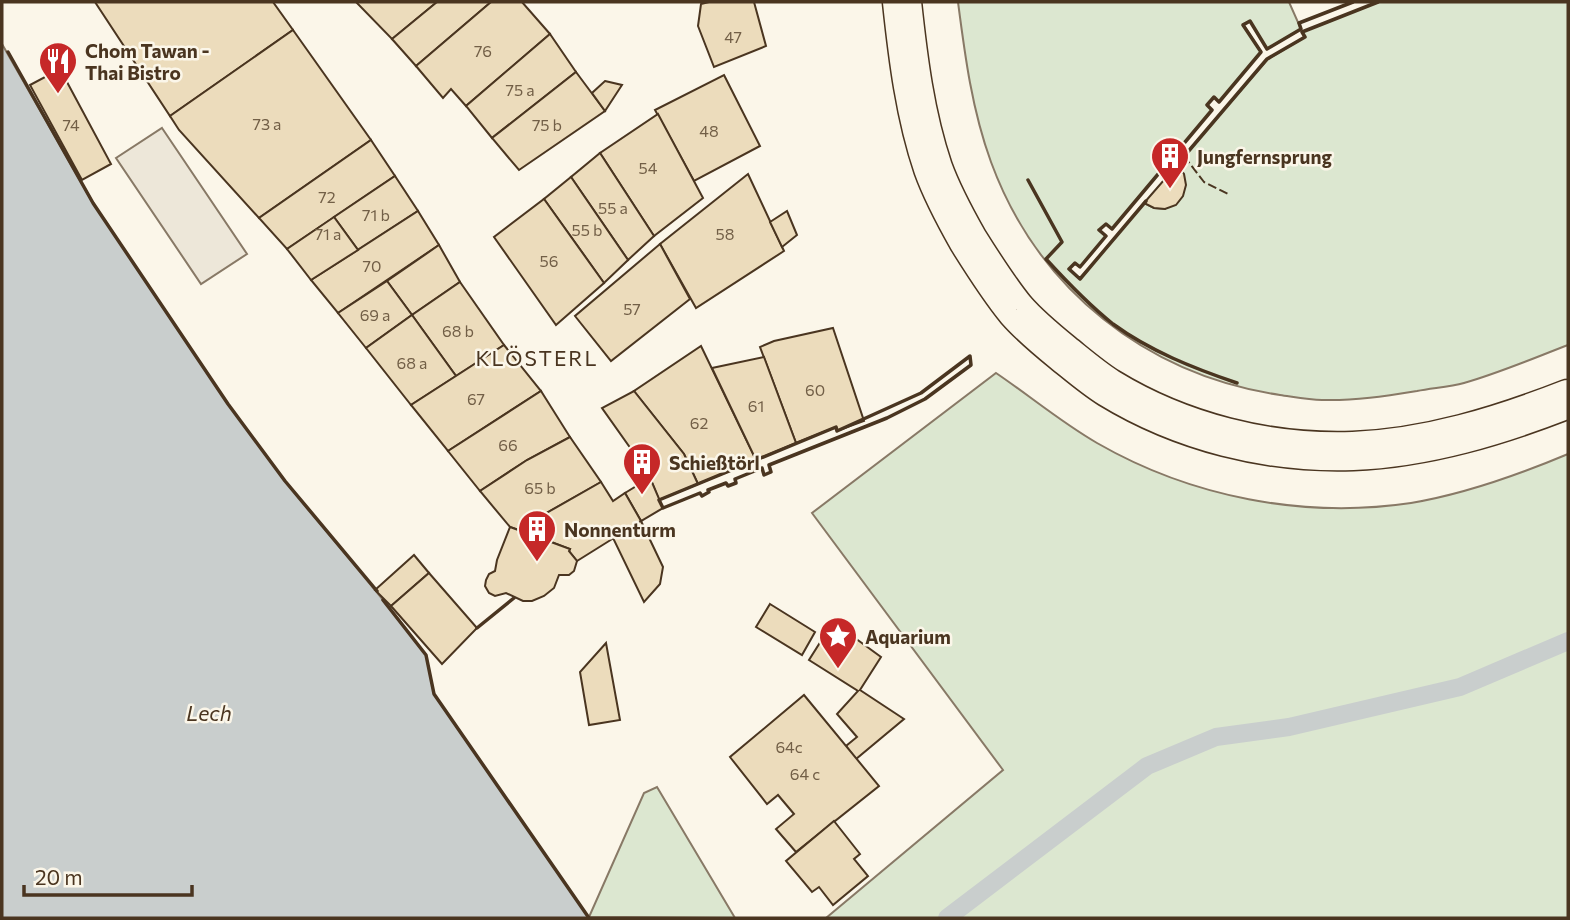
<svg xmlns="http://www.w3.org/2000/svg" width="1570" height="920" viewBox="0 0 1570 920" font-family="Commissioner,sans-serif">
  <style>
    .green { fill: #dce7d0; stroke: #887966; stroke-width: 2 }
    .parking { fill: #ede7d9; stroke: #887966; stroke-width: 2 }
    .water { fill: #c9cecd; stroke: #887966; stroke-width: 2 }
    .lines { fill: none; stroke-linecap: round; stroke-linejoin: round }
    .stream { stroke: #c9cecd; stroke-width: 18 }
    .building { fill: #ecdcbc; stroke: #4a3520; stroke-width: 2 }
    .major-casing { stroke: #4a3520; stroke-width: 41 }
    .major { stroke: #fbf6e9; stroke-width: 38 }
    .fence { stroke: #4a3520; stroke-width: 2; stroke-dasharray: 9 3.5; stroke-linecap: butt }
    .wall { stroke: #4a3520; stroke-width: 3.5 }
    .labels { text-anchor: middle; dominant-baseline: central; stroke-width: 5; stroke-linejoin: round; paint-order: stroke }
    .number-label { font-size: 16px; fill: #725f47 }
    .poi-label { font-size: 19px; font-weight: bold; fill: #4a3520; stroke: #fbf6e9; text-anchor: start }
    .neighbourhood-label { font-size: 21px; letter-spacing: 2px; fill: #4a3520; stroke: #fbf6e9 }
    .water-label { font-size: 21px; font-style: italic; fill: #4a3520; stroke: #fbf6e9 }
  </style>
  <rect width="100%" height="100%" fill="#fbf6e9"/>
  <!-- green -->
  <g class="green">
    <path d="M958,2H1289L1301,29L1267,49L1250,21L1243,24L1261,52L1219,102L1214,97L1207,105L1212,110L1112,229L1106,224L1100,230L1106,236L1080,267L1075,263L1069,269L1080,279L1144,203L1154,208L1165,209L1177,165L1191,148L1267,60L1305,37L1302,32L1378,2H1568V345C1534,358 1499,373 1464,383C1449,387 1432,388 1417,391C1386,396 1354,401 1322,400C1309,400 1294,397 1280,395C1147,375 1038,290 991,162C972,110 965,56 958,2Z"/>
    <path d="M996,373C1030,396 1062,423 1097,443C1191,497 1303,519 1411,503C1465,494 1518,475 1568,454V918H826L1003,770L812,513Z"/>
    <polygon points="657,787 735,918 589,917 644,793"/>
  </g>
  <!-- parking -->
  <polygon class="parking" points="162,128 247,254 201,284 116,158"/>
  <!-- water -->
  <polygon class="water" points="2,44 93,203 228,404 285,481 375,590 426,655 434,694 589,918 2,918"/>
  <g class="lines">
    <!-- stream -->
    <polyline class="stream" points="947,918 1147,766 1216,737 1289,727 1460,687 1568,641"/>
  </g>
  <!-- building -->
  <g class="building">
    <polygon points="95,2 273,2 293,30 170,116"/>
    <polygon points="356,2 437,2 392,39"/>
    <polygon points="437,2 491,2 416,66 392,39"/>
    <polygon points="491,2 522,2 550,34 466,106 451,89 443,98 416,66"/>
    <polygon points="709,2 754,2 766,46 714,67 698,26 701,4"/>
    <polygon points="293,30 371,140 259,218 179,130 170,116"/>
    <polygon points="550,34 576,72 492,138 466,106"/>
    <polygon points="60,69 111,164 82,180 30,85"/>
    <polygon points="576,72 605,111 519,170 492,138"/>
    <polygon points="724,75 760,146 694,181 655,110"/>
    <polygon points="605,81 622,85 605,111 592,93"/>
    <polygon points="658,114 703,198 654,236 600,153"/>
    <polygon points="371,140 395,176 287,249 259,218"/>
    <polygon points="600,153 654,236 628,260 571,177"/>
    <polygon points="1177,165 1184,174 1186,185 1183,196 1176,205 1165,209 1154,208 1144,203"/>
    <polygon points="748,174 784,251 696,308 660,244"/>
    <polygon points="395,176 418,211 358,250 334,217"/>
    <polygon points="571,177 628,260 604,283 544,199"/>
    <polygon points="544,199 604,283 556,325 494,237"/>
    <polygon points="418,211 439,245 338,313 311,280"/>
    <polygon points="787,211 797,235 782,247 770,222"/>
    <polygon points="334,217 358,250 311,280 287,249"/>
    <polygon points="660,244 690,299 611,361 575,316"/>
    <polygon points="439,245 460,282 412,315 387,281"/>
    <polygon points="387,281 412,315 366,348 338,313"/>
    <polygon points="460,282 504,345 456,376 412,315"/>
    <polygon points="412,315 456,376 411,405 366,348"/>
    <polygon points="833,328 864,421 837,431 836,427 796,443 760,347 774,341"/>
    <polygon points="504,345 541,391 448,451 411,405"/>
    <polygon points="701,346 756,460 698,484 684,454 634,391"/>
    <polygon points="764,357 796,443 756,460 712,368"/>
    <polygon points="541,391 570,437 527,460 480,491 448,451"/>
    <polygon points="634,391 684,454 698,484 659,500 648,473 602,408"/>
    <polygon points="570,437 601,482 543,515 525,532 510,527 480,491 527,460"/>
    <polygon points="648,473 663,508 641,521 625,493 646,480"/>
    <polygon points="601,482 613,501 625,493 641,521 577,561 569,551 570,549 525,532 543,515"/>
    <polygon points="641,521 663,567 660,584 644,602 613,538"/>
    <polygon points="510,527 570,549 569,551 577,561 574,571 569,575 559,575 554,588 544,596 532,601 523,601 506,593 495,596 489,593 485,586 486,580 489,574 495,571 497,560"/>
    <polygon points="414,555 429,573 391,606 375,590"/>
    <polygon points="429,573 477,628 442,664 391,606"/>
    <polygon points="770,604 815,632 802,655 756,627"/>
    <polygon points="833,622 881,657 860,690 904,719 856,759 846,746 857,737 837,714 858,691 809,660"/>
    <polygon points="606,643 620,720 589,725 580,672"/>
    <polygon points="804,695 879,786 796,852 776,829 794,814 778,795 767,804 730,757"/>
    <polygon points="834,821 860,854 854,859 868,876 833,905 819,887 812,892 786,861"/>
  </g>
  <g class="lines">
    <defs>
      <path id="major" d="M902,2C908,58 915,115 933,168C942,193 955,217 968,240C983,264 998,288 1016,310C1029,325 1047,340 1063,353C1078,365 1093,378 1109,388C1181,432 1268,454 1353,451C1427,448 1499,426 1568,399"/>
    </defs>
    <!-- major casing -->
    <use href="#major" class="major-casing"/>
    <!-- major -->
    <use href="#major" class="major"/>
    <!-- fence -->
    <g class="fence">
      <polyline points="2,46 2,45"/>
      <polyline points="1184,156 1204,182 1230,195"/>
    </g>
    <!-- wall -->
    <g class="wall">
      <polyline points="8,52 93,203 228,404 285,481 377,591"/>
      <polyline points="1175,167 1267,59 1305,37 1302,32 1378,2"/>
      <path d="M1028,180L1062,242L1046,259C1067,282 1089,305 1113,324C1150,351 1193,368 1237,383"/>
      <polyline points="1146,201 1080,279 1069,269 1075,263 1080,267 1106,236 1099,230 1106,224 1112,229 1212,110 1207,105 1214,97 1219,102 1261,52 1243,25 1250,21 1267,49 1301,29 1299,23 1353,2"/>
      <polygon points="970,356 971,365 925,399 887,418 769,465 771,472 764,475 762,468 735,479 736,483 728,486 726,483 708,490 709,492 702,496 700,493 663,508 659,500 836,427 837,431 921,393"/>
      <polyline points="383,600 426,655 434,694 589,918"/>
      <polyline points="477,628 514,598"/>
    </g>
  </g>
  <!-- icons -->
  <defs>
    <symbol id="restaurant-pin" viewBox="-11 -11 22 30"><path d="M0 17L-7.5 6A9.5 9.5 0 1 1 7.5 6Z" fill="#c62828" stroke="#fbf6e9"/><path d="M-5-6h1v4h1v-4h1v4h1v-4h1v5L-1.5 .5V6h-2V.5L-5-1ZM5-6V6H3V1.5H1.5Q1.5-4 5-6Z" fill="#fff"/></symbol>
    <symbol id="building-pin" viewBox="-11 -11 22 30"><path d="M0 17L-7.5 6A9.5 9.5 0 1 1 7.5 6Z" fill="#c62828" stroke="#fbf6e9"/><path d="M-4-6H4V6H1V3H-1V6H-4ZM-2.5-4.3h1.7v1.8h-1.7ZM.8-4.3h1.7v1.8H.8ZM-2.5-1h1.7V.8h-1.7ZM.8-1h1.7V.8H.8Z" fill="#fff"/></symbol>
    <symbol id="sight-pin" viewBox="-11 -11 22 30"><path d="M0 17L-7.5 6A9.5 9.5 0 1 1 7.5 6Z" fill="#c62828" stroke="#fbf6e9"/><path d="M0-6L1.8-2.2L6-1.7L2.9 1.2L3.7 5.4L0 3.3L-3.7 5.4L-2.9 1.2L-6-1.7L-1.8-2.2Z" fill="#fff"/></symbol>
  </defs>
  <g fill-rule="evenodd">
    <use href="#restaurant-pin" x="36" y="39" width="44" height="60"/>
    <use href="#building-pin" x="1148" y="134" width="44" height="60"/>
    <use href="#building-pin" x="620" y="440" width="44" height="60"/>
    <use href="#building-pin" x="515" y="507" width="44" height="60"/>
    <use href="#sight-pin" x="816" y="614" width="44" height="60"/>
  </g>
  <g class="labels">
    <!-- number labels -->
    <g class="number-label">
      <text x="733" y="36">47</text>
      <text x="483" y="50">76</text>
      <text x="520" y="89">75 a</text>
      <text x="267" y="123">73 a</text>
      <text x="71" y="124">74</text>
      <text x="547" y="124">75 b</text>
      <text x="709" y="130">48</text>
      <text x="648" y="167">54</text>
      <text x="327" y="196">72</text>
      <text x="613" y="207">55 a</text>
      <text x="376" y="214">71 b</text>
      <text x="587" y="229">55 b</text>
      <text x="328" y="233">71 a</text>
      <text x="725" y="233">58</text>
      <text x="549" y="260">56</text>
      <text x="372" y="265">70</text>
      <text x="632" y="308">57</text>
      <text x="375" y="314">69 a</text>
      <text x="458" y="330">68 b</text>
      <text x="412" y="362">68 a</text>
      <text x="815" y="389">60</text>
      <text x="476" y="398">67</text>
      <text x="756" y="405">61</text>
      <text x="699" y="422">62</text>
      <text x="508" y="444">66</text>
      <text x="540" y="487">65 b</text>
      <text x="789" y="746">64c</text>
      <text x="805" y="773">64 c</text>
    </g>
    <!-- poi labels -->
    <g class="poi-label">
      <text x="85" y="50">Chom Tawan -<tspan x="85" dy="22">Thai Bistro</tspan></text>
      <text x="1197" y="156">Jungfernsprung</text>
      <text x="669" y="462">Schießtörl</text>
      <text x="564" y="529">Nonnenturm</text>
      <text x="865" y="636">Aquarium</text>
    </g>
    <!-- neighbourhood labels -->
    <g class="neighbourhood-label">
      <text x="537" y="357">KLÖSTERL</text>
    </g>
    <!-- water labels -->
    <g class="water-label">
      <text x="209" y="712">Lech</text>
    </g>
  </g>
  <!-- border -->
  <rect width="1570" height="920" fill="none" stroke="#4a3520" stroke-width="7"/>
  <!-- scale -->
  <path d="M24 885v10h168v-10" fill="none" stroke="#4a3520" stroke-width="3.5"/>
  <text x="35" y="885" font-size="21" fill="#4a3520" stroke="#fbf6e9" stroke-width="5" paint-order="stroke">20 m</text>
</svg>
